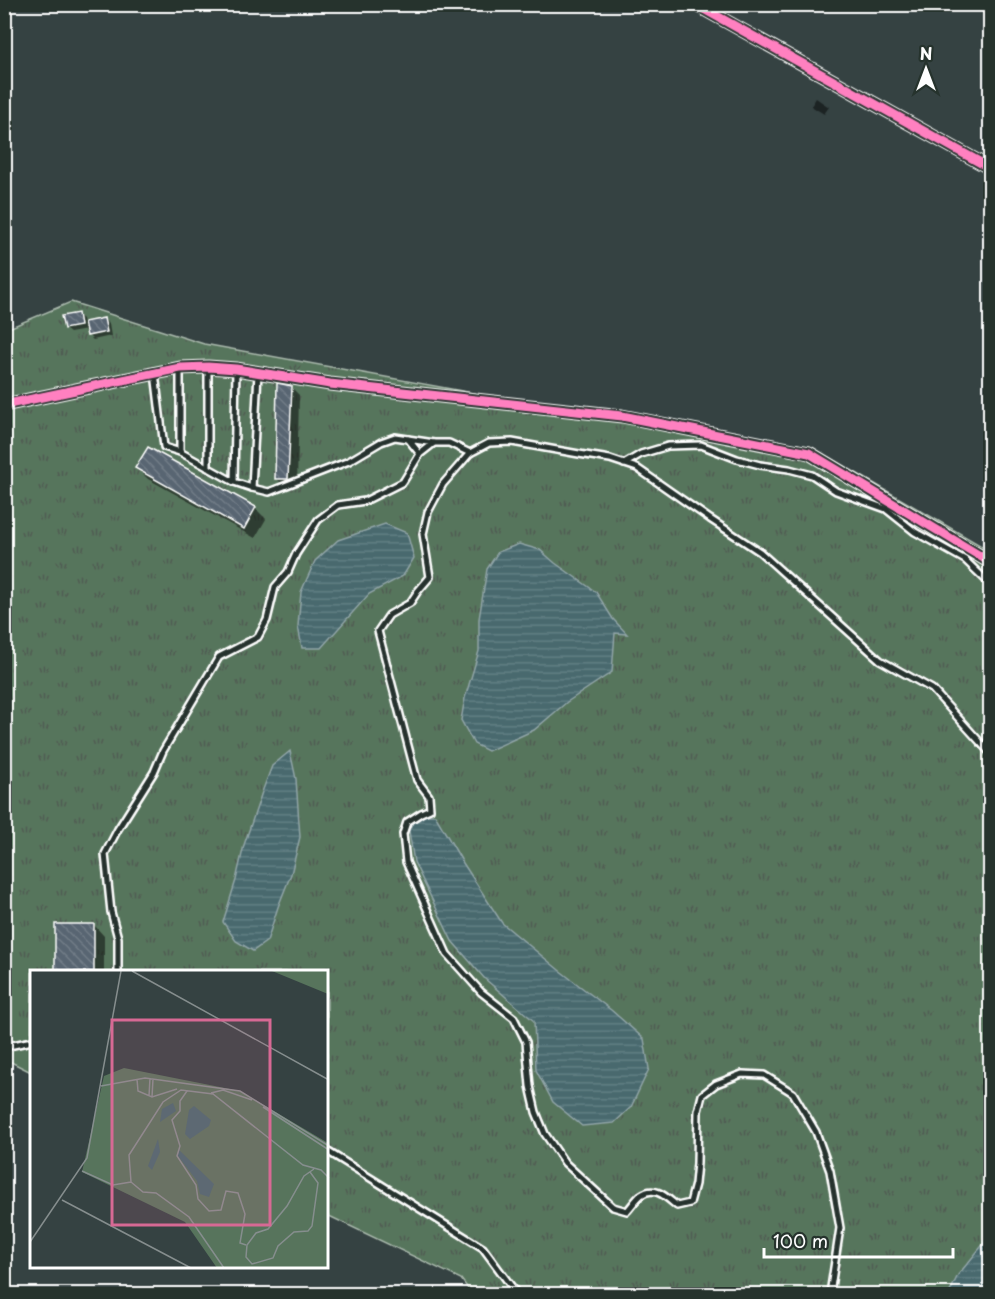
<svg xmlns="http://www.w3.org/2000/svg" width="995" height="1299" viewBox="0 0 995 1299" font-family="'Playpen Sans',sans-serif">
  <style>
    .grass { fill: url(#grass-tufts); stroke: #abbaae; stroke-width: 1.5 }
    .water { fill: url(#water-rules); stroke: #91a5a8; stroke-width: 1.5 }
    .shadow { fill: #0007 }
    .building { fill: url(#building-back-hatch); stroke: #fff; stroke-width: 1.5 }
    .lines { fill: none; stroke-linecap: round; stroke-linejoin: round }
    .service-casing { stroke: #fff; stroke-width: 10 }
    .minor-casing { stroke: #fff; stroke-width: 15 }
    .service { stroke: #26332d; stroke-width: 5 }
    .minor { stroke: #26332d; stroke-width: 10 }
    .cycleway-casing { stroke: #26332d; stroke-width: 13 }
    .cycleway { stroke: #ff80c0; stroke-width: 9 }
    .inset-road { fill: none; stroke: #868e8e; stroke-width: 1.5 }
    .view { fill: #d76994; fill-opacity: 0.15; stroke: #d76994; stroke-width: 3 }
    .inset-edge { fill: none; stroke: #fff; stroke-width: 3 }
  </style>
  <defs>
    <pattern id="grass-tufts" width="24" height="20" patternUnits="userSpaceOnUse" patternTransform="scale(1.5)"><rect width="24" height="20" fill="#57745c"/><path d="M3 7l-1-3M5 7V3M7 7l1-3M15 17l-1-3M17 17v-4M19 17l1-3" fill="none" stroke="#505c52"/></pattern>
    <pattern id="water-rules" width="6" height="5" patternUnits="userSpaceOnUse" patternTransform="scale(1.5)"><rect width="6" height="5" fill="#48696e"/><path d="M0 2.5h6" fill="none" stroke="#638084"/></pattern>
    <pattern id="building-back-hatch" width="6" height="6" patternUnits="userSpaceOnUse" patternTransform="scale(1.5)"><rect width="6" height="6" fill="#586572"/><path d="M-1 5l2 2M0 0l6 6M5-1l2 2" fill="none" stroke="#717c87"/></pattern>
  </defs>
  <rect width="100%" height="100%" fill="#354242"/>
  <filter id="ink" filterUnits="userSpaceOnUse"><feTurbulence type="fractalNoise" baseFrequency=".0167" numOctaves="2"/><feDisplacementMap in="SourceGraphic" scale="12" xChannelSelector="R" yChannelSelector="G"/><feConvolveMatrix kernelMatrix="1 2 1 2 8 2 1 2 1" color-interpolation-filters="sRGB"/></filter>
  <g filter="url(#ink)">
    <!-- grass -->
    <polygon class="grass" points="71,302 204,344 633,422 810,446 990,551 990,1294 472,1294 461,1279 327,1215 327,972 32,972 31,1072 5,1059 4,330"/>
    <!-- water -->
    <g class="water">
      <polygon points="385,524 407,533 414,558 403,576 369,594 321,648 302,648 298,626 301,592 315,561 338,540"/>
      <polygon points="519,544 540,550 555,563 596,592 613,619 627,634 615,633 612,672 567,702 534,730 488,751 474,744 461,720 465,698 479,651 479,619 487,569 498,552"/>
      <polygon points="290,751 296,779 300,837 291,874 278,907 267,941 253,951 236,941 223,922 236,880 244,845 262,792 272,766"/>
      <polygon points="415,815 435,815 463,863 502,923 559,970 611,1010 644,1039 649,1069 631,1107 614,1123 582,1126 553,1102 536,1070 534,1021 485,979 452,941 414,862 409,831"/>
      <polygon points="990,1236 990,1276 982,1294 949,1294 958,1275"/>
    </g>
    <!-- shadow -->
    <g class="shadow">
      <polygon points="816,98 829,107 824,114 811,106"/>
      <polygon points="77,314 82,319 83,323 104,319 109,324 111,336 93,340 88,335 87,330 70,333 65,329"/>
      <polygon points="291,387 299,395 297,486 284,486 276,478"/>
      <polygon points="148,449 255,508 266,519 255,538 148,479 137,468"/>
      <polygon points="94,925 104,936 104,972 57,972"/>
    </g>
    <!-- building -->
    <g class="building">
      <polygon points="78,313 80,326 64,329 61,316"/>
      <polygon points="104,318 107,332 87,336 84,322"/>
      <polygon points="277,383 292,386 288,479 275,479"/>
      <polygon points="148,447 256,507 244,529 135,468"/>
      <rect x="55" y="924" width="39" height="48"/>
    </g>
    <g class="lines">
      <defs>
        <g id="service">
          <polyline points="208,367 208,468"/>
          <polyline points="155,373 164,447 180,452 234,482 252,488 269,492 349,461 381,442 395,437 408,439"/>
          <polyline points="180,452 180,368"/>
          <polyline points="420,454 408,439 434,443"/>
          <polyline points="624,464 641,454 668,446 701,445 737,459 760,465 789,469 812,475 836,491 886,509 915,532 965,560 990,584"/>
          <polyline points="234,482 236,369"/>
          <polyline points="252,488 258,373"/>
          <polyline points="118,972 118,938 111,912 105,854 118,829 154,772 163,751 219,657 258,637 267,620 275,587 288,572 296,554 318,520 338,505 365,501 403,482 420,454 434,443 449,443 470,453"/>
          <polyline points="4,1047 32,1041"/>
          <polyline points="327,1151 483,1248 517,1294"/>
          <path d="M830,1294L840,1228L830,1171L816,1132L793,1093L764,1075L742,1074L716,1084L702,1095L698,1111L697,1163L695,1184L690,1203L677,1206C666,1197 655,1185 641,1195C636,1199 631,1207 627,1211L613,1207L565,1163L545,1134L536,1112L530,1086L526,1042L514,1018L481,992L447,954L406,862L403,834L407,822L421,813L430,809L429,796L417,780L378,631L389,615L410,603L418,591L430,577L423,534L428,512L443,484L470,453L489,443L512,442L579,454L610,459L637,468L710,519L760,552L880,660L932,689L990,753"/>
        </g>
        <g id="minor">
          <polyline points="695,4 990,168"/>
          <polyline points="4,405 180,368 208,367 236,369 330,384 622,416 809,453 990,562"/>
        </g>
      </defs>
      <!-- service casing -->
      <use href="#service" class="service-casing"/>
      <!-- minor casing -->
      <use href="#minor" class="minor-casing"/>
      <!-- service -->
      <use href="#service" class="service"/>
      <!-- minor -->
      <use href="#minor" class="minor"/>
      <defs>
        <g id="cycleway">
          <polyline points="695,4 990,168"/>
          <polyline points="4,405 180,368 208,367 236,369 330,384 622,416 809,453 990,562"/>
        </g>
      </defs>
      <!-- cycleway casing -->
      <use href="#cycleway" class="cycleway-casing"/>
      <!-- cycleway -->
      <use href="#cycleway" class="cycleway"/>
    </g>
  </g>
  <!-- overview -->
  <g transform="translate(30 970)">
    <rect width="298" height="298" fill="#354242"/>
    <path d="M94,98L210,121L298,173V298H187L155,252L52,202L74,106Z" fill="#57745c"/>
    <path d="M242,1H298V24Z" fill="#57745c"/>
    <path d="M143,133L146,141L130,152L132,139ZM164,136L181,150L179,156L160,169L155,164L159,140ZM128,169L130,182L122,200L118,196ZM148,179L184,214L179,227L170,224L167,211L148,186Z" fill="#48696e"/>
    <path class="inset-road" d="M102,1L299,110M107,109L108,121L122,127L147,119M71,116L115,108L210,121L299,176M157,121L150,131V141L142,150L150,176L147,186L166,215L168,229L179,241L191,240L196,221L208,223L215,244L210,273L216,275M181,123L193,120L222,130M119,126L120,108M122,127L123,109M233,137L299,180M52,201L83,215L101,212M280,202L288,213L282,256L278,261L264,262L248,276L243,288L222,294L216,287L217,275L226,263L238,259L257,236L274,206L284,199M32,230L161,298M0,272L57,188L91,1M194,298L159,247L126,223L113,222L101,212L99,185L133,132L151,120L183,124L273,195L291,200L299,208"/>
    <path class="view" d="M82,50H240V255H82Z"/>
    <rect width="298" height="298" class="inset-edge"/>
  </g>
  <!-- margin -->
  <rect width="995" height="1299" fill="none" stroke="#26332d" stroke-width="24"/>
  <rect x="12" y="12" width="971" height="1275" fill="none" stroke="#fff" stroke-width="2" filter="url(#ink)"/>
  <!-- north arrow -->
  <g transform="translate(926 69)" stroke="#26332d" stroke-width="4.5" paint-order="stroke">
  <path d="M0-4.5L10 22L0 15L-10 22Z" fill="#ffffff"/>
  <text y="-9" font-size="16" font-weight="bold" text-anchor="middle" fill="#ffffff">N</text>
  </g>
  <!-- scale -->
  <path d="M764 1248v9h189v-9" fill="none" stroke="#ffffff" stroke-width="3"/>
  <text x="773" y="1248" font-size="18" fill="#ffffff" stroke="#26332d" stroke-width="4.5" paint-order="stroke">100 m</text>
</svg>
